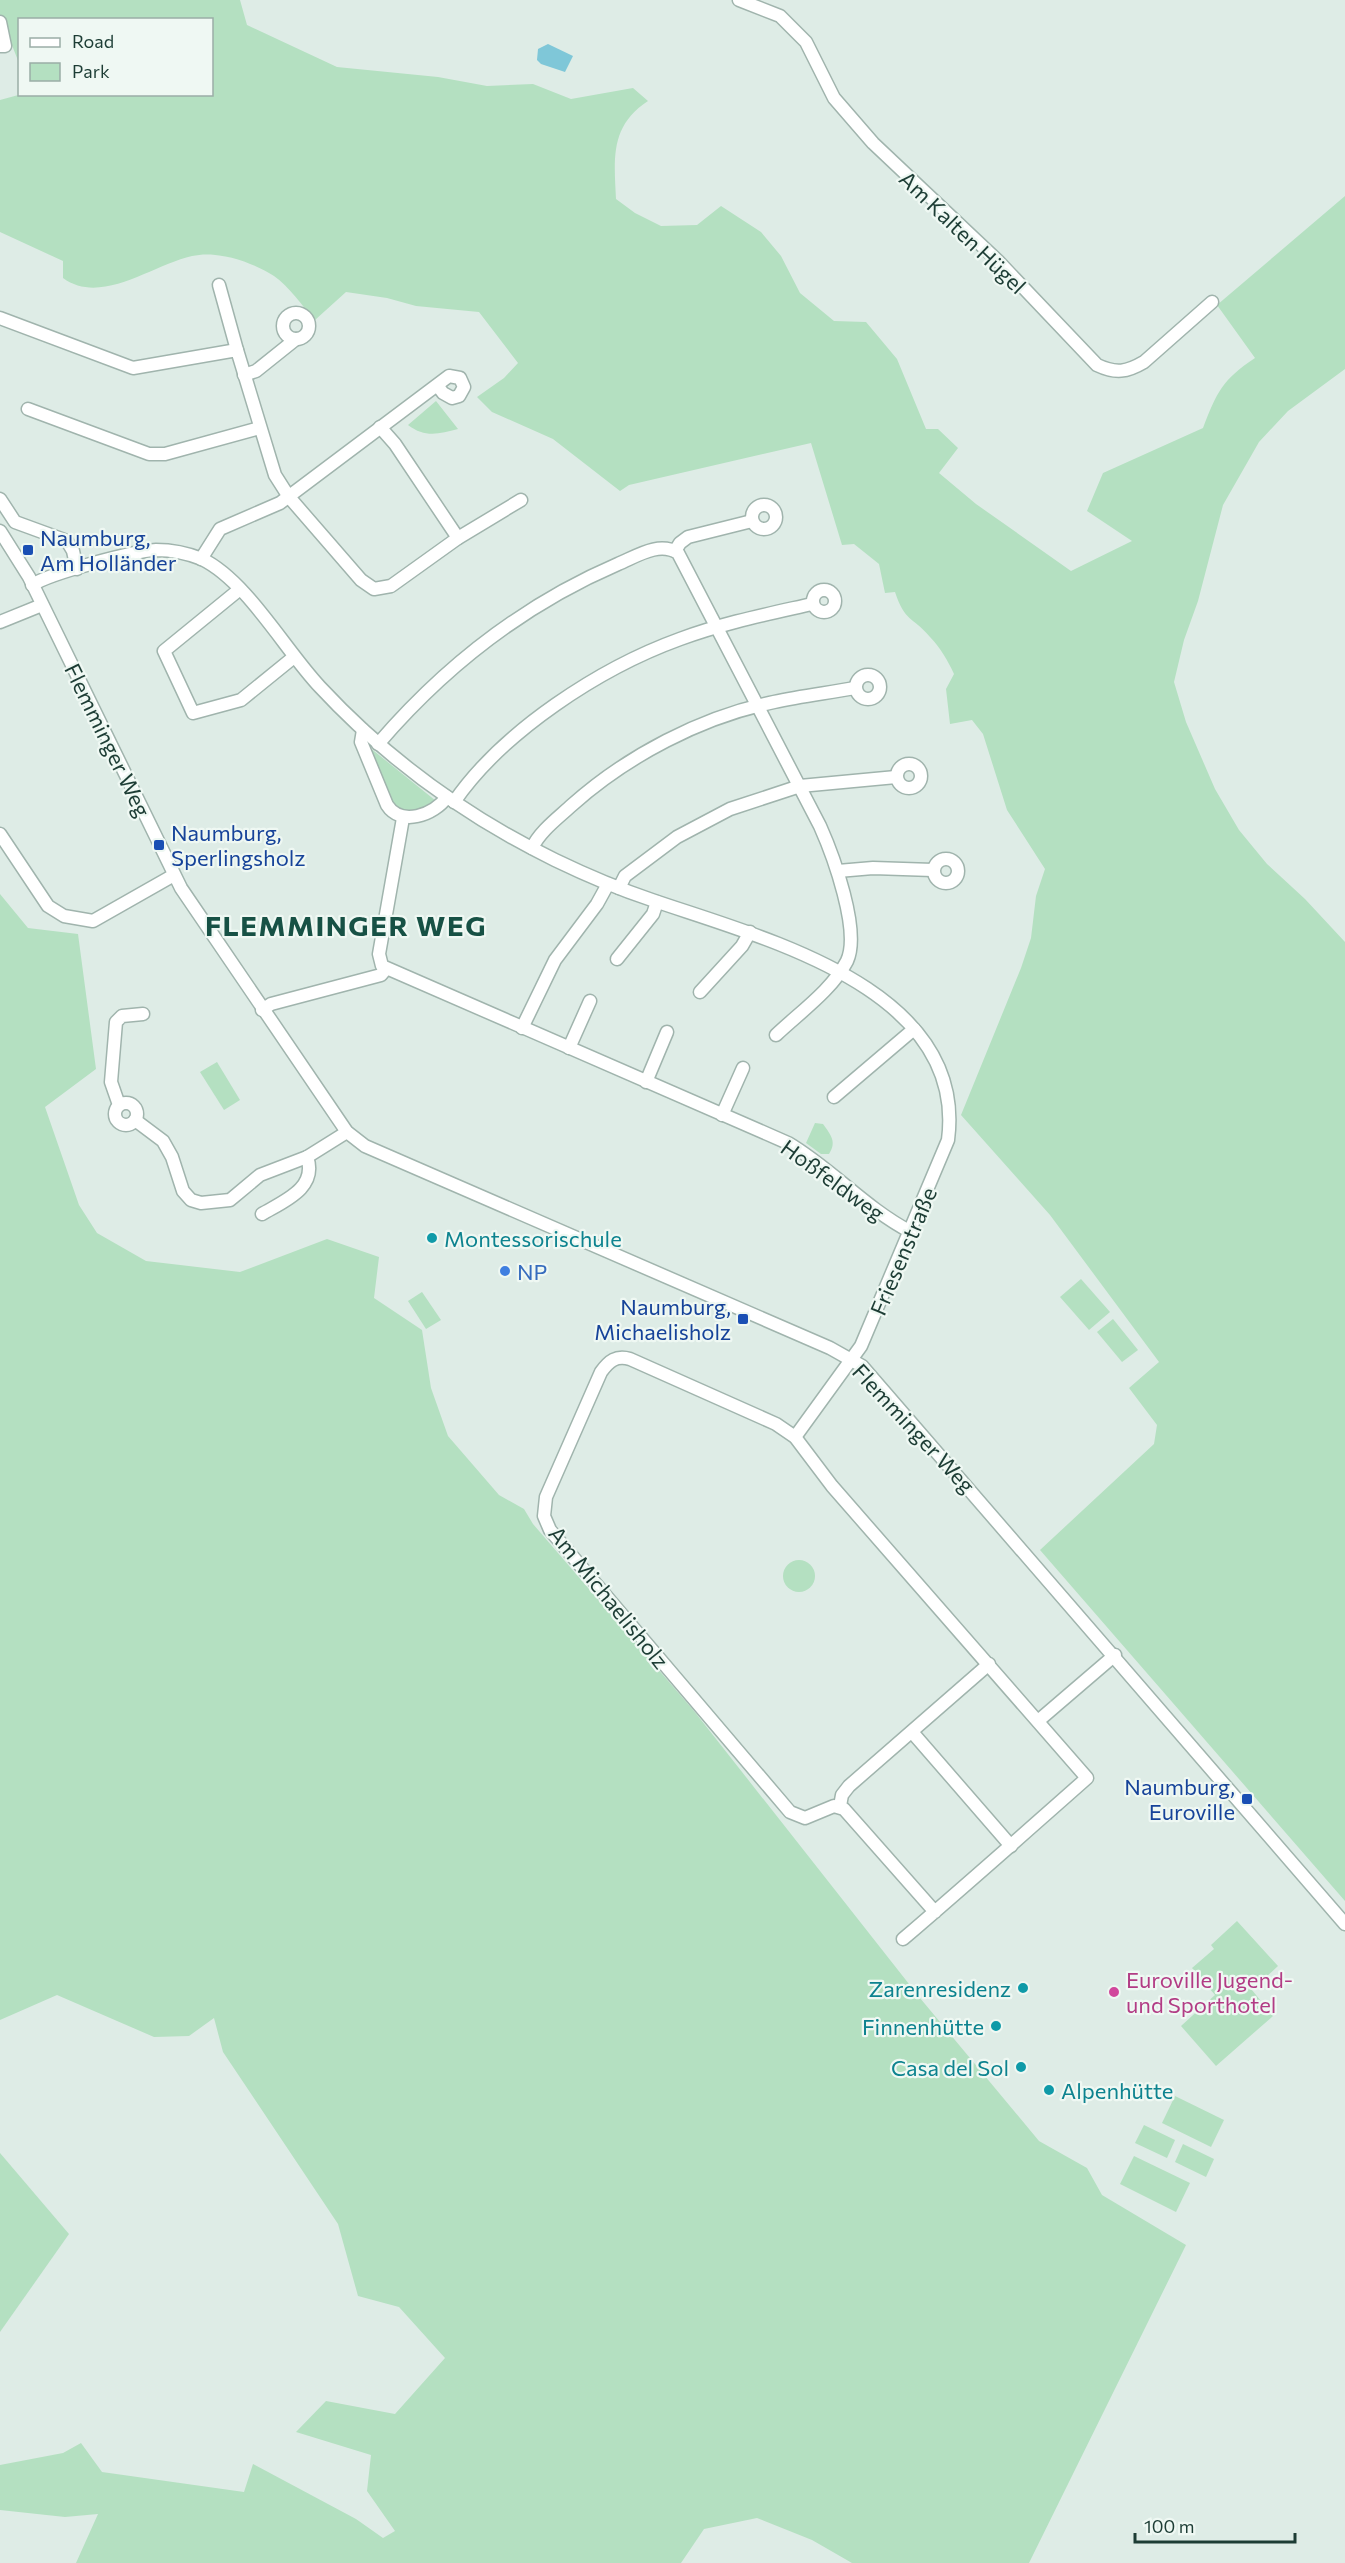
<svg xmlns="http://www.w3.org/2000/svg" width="1345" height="2563" viewBox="0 0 1345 2563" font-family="Commissioner,sans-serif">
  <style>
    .green { fill: #b4e0c1 }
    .water { fill: #7fc7d8 }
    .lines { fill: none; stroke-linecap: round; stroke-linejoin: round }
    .minor-casing { stroke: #a0b4ad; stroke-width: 15 }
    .minor { stroke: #fff; stroke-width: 12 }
    .transit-dot { fill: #1a4fb4; stroke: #eff8f3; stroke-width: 2 }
    .culture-dot { fill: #0f9aa8; stroke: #eff8f3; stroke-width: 2 }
    .shop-dot { fill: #3f7fe0; stroke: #eff8f3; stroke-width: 2 }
    .hotel-dot { fill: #d1479c; stroke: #eff8f3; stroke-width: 2 }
    .labels { text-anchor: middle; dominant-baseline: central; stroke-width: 4.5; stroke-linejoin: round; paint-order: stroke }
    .street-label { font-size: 22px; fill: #1d3d35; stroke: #eff8f3 }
    .transit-label { font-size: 22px; fill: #164399; stroke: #eff8f3; text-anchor: start }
    .culture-label { font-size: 22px; fill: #0d838f; stroke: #eff8f3; text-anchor: end }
    .shop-label { font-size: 22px; fill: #366cbe; stroke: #eff8f3; text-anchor: start }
    .hotel-label { font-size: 22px; fill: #b23c85; stroke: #eff8f3; text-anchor: start }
    .district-label { font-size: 28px; font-weight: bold; letter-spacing: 1.5px; fill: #175145; stroke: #eff8f3 }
  </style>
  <rect width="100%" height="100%" fill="#deece6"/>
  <!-- green -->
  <g class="green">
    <path d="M0,0H240L247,25L337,67L438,77L487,86L533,84L571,99L633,88L648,101C610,126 614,158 616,199L635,213L661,226L697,225L721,206L761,232L781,256L800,293L834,321L866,322L897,359L926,429H938L958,448L939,473L976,504L1071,571L1132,541L1087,511L1103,473L1203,428C1217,392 1222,380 1255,358L1217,305L1345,196V369L1288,411L1259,442L1223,505L1198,601L1184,640L1174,682L1186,722L1215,789L1239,830L1267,864L1305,899L1345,942V1901L1040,1550L1154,1444L1157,1425L1129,1388L1159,1362L1050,1215L961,1115L1021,968L1031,938L1036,896L1045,869L1007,810L983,734L972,720L950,724L946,689L954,674C948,661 940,647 930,637C912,616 905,622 895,592L885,593L879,564L854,544L842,545L811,443L629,485L620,491L553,439L492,412L477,397L504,378L518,363L479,312L416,306L387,298L346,292L315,320C302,306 289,286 274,276C252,262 218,250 192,256C152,265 101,306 63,278V261L0,232V100L22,94H212V20H20L19,63L0,15Z"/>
    <path d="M436,401L458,429C439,434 425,438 408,425Z"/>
    <polygon points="369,747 436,801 412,814 392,807"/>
    <polygon points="0,894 28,928 78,934 96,1069 45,1107 79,1205 97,1233 146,1261 240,1272 327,1239 379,1257 374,1298 422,1330 431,1388 448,1436 499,1495 524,1509 533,1524 694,1711 920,1998 1039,2141 1087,2168 1102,2195 1186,2245 1029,2563 852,2563 812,2540 757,2518 704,2529 681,2563 76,2563 98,2514 65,2517 0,2510 0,2465 63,2453 81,2443 102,2472 244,2492 253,2464 356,2519 383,2538 395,2531 367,2491 371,2455 296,2432 326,2401 395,2414 445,2358 399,2307 358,2296 338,2224 223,2052 214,2018 189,2036 154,2037 57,1995 0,2020"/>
    <polygon points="217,1062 240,1100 224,1110 200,1072"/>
    <path d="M815,1123L823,1124C831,1135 837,1142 829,1154H821L806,1143Z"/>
    <polygon points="1081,1279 1110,1312 1089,1330 1060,1297"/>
    <polygon points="422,1292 441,1320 426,1329 408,1301"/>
    <polygon points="1113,1319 1138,1350 1122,1362 1097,1332"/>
    <circle cx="799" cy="1576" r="16"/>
    <polygon points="1237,1921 1278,1966 1252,1990 1273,2016 1216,2066 1181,2026 1215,1995 1192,1968 1214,1949 1211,1945"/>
    <polygon points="1175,2096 1224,2120 1211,2147 1162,2123"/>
    <polygon points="1144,2125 1175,2140 1167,2158 1135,2143"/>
    <polygon points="1183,2144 1214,2159 1206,2177 1175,2162"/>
    <polygon points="0,2153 69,2234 0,2332"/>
    <polygon points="1134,2156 1190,2183 1176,2212 1120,2184"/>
  </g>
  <!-- water -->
  <polygon class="water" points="548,44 573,56 565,72 541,64 537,60 538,49"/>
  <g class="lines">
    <defs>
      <g id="minor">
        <path d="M739,0L780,16L806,42L834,98L873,143L998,261L1097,365C1116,374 1127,372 1144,362L1212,302"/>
        <polyline points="0,22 5,46 0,46"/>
        <polyline points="219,285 237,350"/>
        <circle cx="296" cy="326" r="13"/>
        <polyline points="0,318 133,368 237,350 275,475 289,497 361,580 374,589 391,586 458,538 521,500"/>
        <polyline points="244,375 256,371 296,339"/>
        <polyline points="28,409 149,454 165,454 260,428"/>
        <polyline points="380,427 395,444 458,538"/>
        <polyline points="0,499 15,522 67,541 73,551 77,569"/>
        <circle cx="764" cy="517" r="12"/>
        <polyline points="0,531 29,577 181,888 347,1132 365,1146 830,1348 862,1366 1345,1924"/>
        <polyline points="675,551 680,543 688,537 752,521"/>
        <polyline points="201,559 220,529 280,503 449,376 460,378 464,387 459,396 452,398 443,393 437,385"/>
        <path d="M32,585C51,573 133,551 156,550C171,550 187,553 202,559C247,581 285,650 320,687C387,759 467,817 555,860C586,875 619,889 652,900C762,938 968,988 948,1140L861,1346L795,1437"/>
        <polyline points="240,589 164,651 193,713 241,700 294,657"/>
        <circle cx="824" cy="601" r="11"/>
        <polyline points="0,622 42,605"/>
        <circle cx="868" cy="687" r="12"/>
        <path d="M363,730L361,742L387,805C401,827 434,815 447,797"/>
        <path d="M378,744C444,667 525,604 618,564C637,556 659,541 678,553L820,826C833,855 861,931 847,961C832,990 799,1013 776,1035"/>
        <circle cx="909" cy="776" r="12"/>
        <path d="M454,802C503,731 600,668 680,639C723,623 768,614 812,604"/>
        <path d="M403,818L379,954L382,966L788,1143C832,1169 865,1208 911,1232"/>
        <polyline points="0,834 48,906 64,916 93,921 174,875"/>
        <path d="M532,848C540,831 558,818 572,805C627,756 701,717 774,702C801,696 828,693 855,688"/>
        <circle cx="946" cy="871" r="12"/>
        <polyline points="838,871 873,868 933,870"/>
        <polyline points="619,888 625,876 677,837 730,809 800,786 896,777"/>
        <polyline points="617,959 653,914 657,902"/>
        <polyline points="700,992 742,946 750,932"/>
        <polyline points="262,1010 271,1004 381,975 386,969"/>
        <polyline points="522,1028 555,960 597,904 608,884"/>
        <polyline points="569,1048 590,1001"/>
        <polyline points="646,1082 667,1032"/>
        <polyline points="834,1097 914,1029"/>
        <circle cx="126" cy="1114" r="11"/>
        <polyline points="119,1105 111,1082 116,1022 122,1016 143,1014"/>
        <polyline points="722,1115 743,1068"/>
        <polyline points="135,1120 163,1141 172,1157 183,1191 191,1200 201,1203 230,1200 260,1175 307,1157 347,1132"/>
        <path d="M262,1214C284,1201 318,1188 307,1157"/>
        <polyline points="1038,1721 1115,1655"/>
        <polyline points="912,1732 1011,1846"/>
        <polyline points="840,1806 842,1795 849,1786 989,1664"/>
        <path d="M903,1939C965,1886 1026,1832 1087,1778L832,1486L795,1437L776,1424L630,1359C616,1355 609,1361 601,1372L546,1497L544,1516L550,1530L790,1812L805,1818L834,1806L844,1809L935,1912"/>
      </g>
    </defs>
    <!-- minor casing -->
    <use href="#minor" class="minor-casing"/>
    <!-- minor -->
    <use href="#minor" class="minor"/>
  </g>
  <!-- markers -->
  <g class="transit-dot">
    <rect x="22" y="544" width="12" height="12" rx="3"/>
    <rect x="153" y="839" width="12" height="12" rx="3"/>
    <rect x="737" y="1313" width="12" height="12" rx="3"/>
    <rect x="1241" y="1793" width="12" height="12" rx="3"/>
  </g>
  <g class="culture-dot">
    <circle cx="432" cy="1238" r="6"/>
    <circle cx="1023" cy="1988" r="6"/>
    <circle cx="996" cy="2026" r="6"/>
    <circle cx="1021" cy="2067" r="6"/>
    <circle cx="1049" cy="2090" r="6"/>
  </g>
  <circle class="shop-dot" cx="505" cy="1271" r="6"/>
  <circle class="hotel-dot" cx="1114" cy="1992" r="6"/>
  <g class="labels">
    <!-- street labels -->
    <g class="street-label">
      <text transform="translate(963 232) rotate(44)">Am Kalten Hügel</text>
      <text transform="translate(108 740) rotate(64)">Flemminger Weg</text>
      <text transform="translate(833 1180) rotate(36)">Hoßfeldweg</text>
      <text transform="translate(903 1251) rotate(-67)">Friesenstraße</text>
      <text transform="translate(914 1428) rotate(47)">Flemminger Weg</text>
      <text transform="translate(609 1597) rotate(51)">Am Michaelisholz</text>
    </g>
    <!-- transit labels -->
    <g class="transit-label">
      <text x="40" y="537">Naumburg,<tspan x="40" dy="25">Am Holländer</tspan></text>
      <text x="171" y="832">Naumburg,<tspan x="171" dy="25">Sperlingsholz</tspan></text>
      <text x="731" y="1306" text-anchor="end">Naumburg,<tspan x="731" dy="25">Michaelisholz</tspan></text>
      <text x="1235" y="1786" text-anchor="end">Naumburg,<tspan x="1235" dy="25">Euroville</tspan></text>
    </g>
    <!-- culture labels -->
    <g class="culture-label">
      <text x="444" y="1238" text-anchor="start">Montessorischule</text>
      <text x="1011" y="1988">Zarenresidenz</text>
      <text x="984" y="2026">Finnenhütte</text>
      <text x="1009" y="2067">Casa del Sol</text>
      <text x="1061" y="2090" text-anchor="start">Alpenhütte</text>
    </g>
    <!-- shop labels -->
    <g class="shop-label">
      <text x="517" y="1271">NP</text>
    </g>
    <!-- hotel labels -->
    <g class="hotel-label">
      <text x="1126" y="1979">Euroville Jugend-<tspan x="1126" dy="25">und Sporthotel</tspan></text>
    </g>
    <!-- district labels -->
    <g class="district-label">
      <text x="346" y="925">FLEMMINGER WEG</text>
    </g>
  </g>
  <!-- legend -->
  <rect x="18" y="18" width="195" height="78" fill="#eff8f3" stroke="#9bada7" stroke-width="1.5"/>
  <rect x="30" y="38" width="30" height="9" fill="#ffffff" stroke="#9bada7" stroke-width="1.5"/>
  <text x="72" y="48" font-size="18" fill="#1d3d35">Road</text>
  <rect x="30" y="63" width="30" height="18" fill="#b4e0c1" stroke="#9bada7" stroke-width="1.5"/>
  <text x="72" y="78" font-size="18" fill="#1d3d35">Park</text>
  <!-- scale -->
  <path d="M1135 2533v9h160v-9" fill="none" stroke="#1d3d35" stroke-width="3"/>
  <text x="1144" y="2533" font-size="18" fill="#1d3d35" stroke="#eff8f3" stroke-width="4.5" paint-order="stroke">100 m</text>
</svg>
